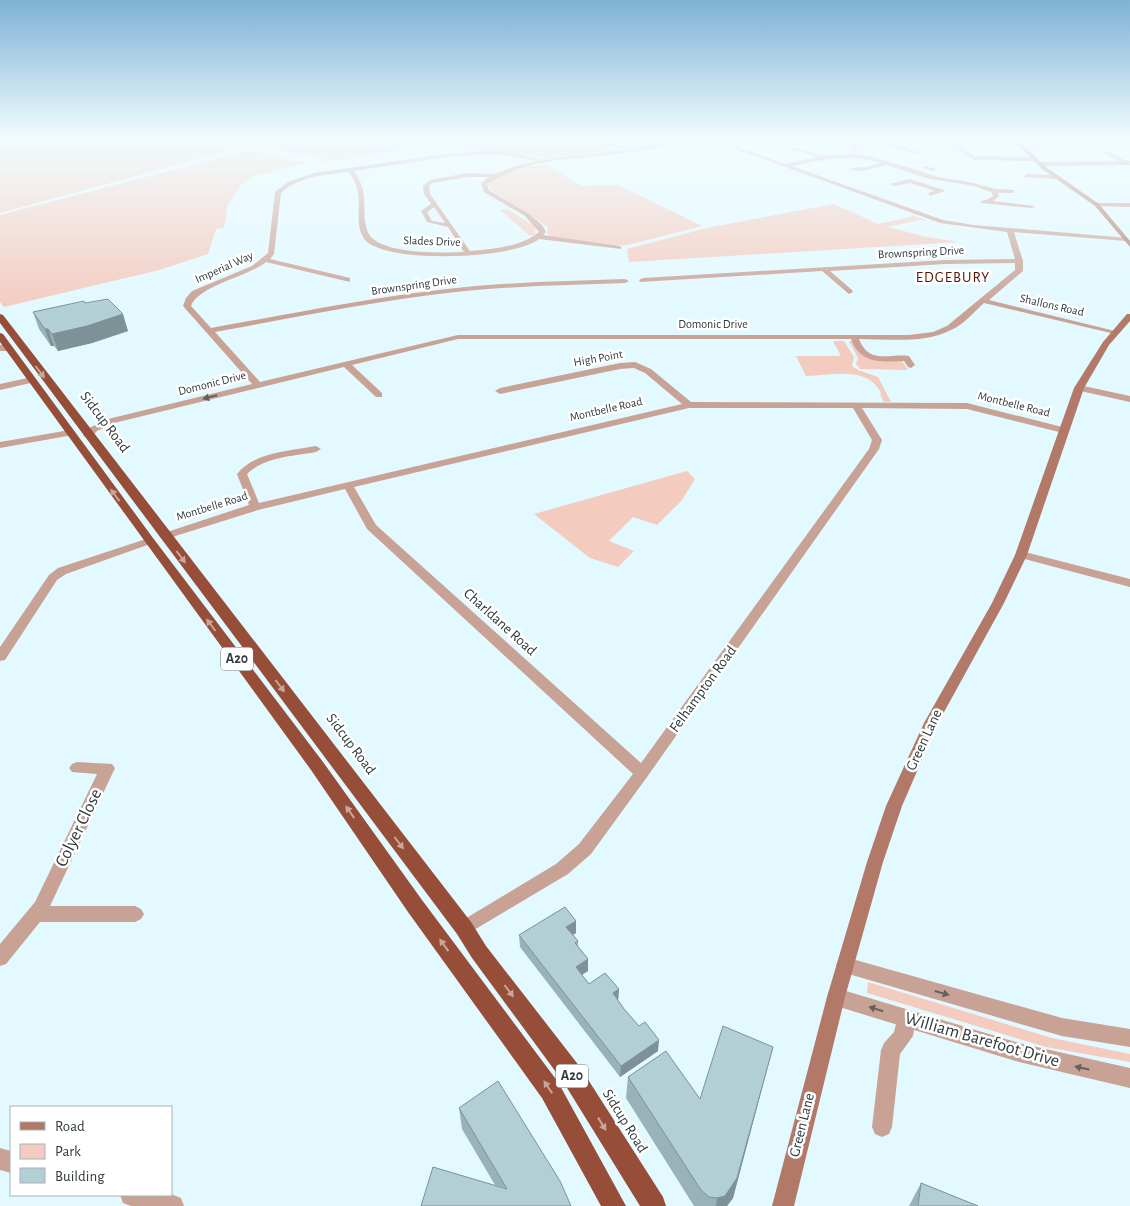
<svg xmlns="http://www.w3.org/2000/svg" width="1130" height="1206" viewBox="0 0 1130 1206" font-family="'Alegreya Sans',sans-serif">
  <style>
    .green { fill: #f4cbbf }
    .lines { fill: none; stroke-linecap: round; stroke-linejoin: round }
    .stream { stroke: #80afb8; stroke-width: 2 }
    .minor { fill: #c9a296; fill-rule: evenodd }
    .tertiary { fill: #c9a296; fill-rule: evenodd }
    .secondary { fill: #b27969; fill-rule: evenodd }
    .trunk { fill: #974e39; fill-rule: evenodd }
    .wall { fill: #99b2b8 }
    .shaded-wall { fill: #7d9196 }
    .building { fill: #b2cfd6; stroke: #7d9196 }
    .oneway { fill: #cba69c }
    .oneway2 { fill: #655f5d }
    .labels { text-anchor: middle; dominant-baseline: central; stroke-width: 5; stroke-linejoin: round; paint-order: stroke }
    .far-street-label { font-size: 12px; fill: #2f3b3e; stroke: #fff }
    .shield { fill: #fff; stroke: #6d7678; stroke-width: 1 }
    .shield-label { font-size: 14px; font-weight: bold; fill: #2f3b3e }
    .far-quarter-label { font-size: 15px; letter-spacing: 1px; fill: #571602; stroke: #fff }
    .street-label { font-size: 15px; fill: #2f3b3e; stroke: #fff }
    .near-street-label { font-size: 18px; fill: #2f3b3e; stroke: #fff }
  </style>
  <rect width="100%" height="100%" fill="#e2f9ff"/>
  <!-- green -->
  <g class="green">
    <polygon points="0,140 666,140 636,149 612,147 615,151 548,159 529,155 479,152 459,141 407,150 348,157 350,159 303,164 251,177 241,185 228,204 224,228 216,229 208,254 159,270 4,307 0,302 0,215 250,150 308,163 325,160 327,158 255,147 242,147 0,213"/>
    <path d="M545,164L581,186L618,185L702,226L628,245L612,246L553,237L547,234L548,227L494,192L488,185C499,170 528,167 545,164Z"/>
    <polygon points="834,204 878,224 911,217 912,215 928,221 919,220 888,227 927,237 959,242 629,262 627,249 707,228"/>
    <polygon points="508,209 535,227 535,235 529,235 500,210"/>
    <path d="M833,341H844L854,357L852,366L858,370L878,377L891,402H884L880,394L881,393C867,365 832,376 806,376L796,356H841Z"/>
    <path d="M849,341H853C867,367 877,356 902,361L908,370L860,369L856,364L858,358Z"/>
    <polygon points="687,471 695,479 682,500 657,525 633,517 609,541 634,551 618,567 590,558 534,514"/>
    <polygon points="868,982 1052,1038 1130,1054 1130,1062 1046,1047 867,993"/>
  </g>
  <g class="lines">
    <!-- stream -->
    <polyline class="stream" points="561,140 594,142 633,149 667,140"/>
    <!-- minor -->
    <g class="minor">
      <path d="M673,140H682C668,147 648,150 633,152C584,159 530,156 487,184L489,190L529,214L542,225L546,232L543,235L619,246L621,247V249L539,239C514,259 390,264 366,241C354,228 361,208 358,193C357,185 353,178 349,172C325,175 299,176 281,193L274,254L270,259L350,278V282L266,262C247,277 199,285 191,306L211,328C290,314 368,298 447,289C506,282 566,281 625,279L629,281L625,283C566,285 506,286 447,293C369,302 292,318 215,332L260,382L458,335H909L933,332L947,326L1015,270V263L945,264L830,271L852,290L853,292L849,294L822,271L640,282L639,280L643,278L945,260L1015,259L1007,232L940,223L711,140H719L785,164L818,157L778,145V143L824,156L852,154L871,156L938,177L974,183L995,189L1015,190L1013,193H998L999,196L993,201L1035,206L1032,208L981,203V201L986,200L993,196L991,192L974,186L926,178L887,165L862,171L851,170V168L866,167L881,163C850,153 822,160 791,166L943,220L973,225L1128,238V240L1126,241L1014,232L1023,261V271L989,300L1119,332L1115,334L984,303C974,312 963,325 951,330C924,344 889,339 859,339C869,365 889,353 909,356L915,365L911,368L908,367L904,361C881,362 860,364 851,339H458L352,365L382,393V397H376L344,367L114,423L97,431L91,437H85L83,435L91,427L108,419L252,384L183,306L186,298L192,291L252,266L268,253L275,192L288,182L314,173L446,154L487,151L507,152L544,160L638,148ZM487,154L507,155L537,161L513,167L494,174L468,173L430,180L423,186L424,194L431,204L421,211L427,222L448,227L464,252C442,253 374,255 367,230C360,207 371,195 354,171L446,157ZM468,177H489L481,183L484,192L525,216L539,232C520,247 495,249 470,251L430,194L429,186L432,183ZM434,207L445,223L432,221L427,212Z"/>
      <polygon points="825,140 850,143 891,143 919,152 916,154 885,146 854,146 859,150 856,152 848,146"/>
      <polygon points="942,140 948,140 975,156 1034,157 1037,159 1034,161 974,160"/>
      <path d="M1104,151C1114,151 1120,161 1130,161V165L1039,166L1036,164L1039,162L1118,161L1104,153Z"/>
      <polygon points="924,166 936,169 933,171 924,168"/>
      <polygon points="1026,174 1057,175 1060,177 1057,179 1024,177"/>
      <polygon points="910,179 944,190 945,191 930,196 928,193 935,191 910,183 893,186 890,184"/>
      <polygon points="1097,203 1130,203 1130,207 1095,206"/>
      <polygon points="0,345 8,345 12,348 8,351 0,351"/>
      <path d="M635,362L651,369L691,402L967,403L1066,428L1068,430L1063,433L967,409L862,408L882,440L879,449L647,777L591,854L568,874L464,936L458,933L455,928L458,923L556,864L579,844L633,774L367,529L345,489L258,510L169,538H161L159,536L161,534L249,505L237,474C254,452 290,451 316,446L321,449L316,452C294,456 264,457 247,474L259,503L682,404L645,373L634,368L620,369L500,394L495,391L500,388L620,363ZM689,408H853L872,440L869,449L641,763L376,525L354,487Z"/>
      <polygon points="32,377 35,378 35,382 0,390 0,384"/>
      <polygon points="1079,385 1130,396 1130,402 1076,390 1074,388"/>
      <polygon points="70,430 73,431 73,435 0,448 0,442"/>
      <polygon points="149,538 153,539 155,541 153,543 66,574 57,580 5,660 0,661 0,647 49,575 58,568"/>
      <polygon points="1021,551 1130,579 1130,587 1017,557 1015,555 1017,553"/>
      <polygon points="77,762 112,764 115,768 50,906 135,906 141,909 144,914 141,919 135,922 40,922 6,964 0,966 0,944 35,902 97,774 72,772 69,768 72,764"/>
      <polygon points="906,1009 913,1012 916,1018 913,1036 900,1054 892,1127 889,1134 882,1137 875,1134 872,1127 881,1050 884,1043 894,1032 899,1012"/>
    </g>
    <!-- tertiary -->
    <g class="tertiary">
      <polygon points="845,957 1062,1018 1130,1029 1130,1047 1062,1036 845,973 839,971 836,965 839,959"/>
      <polygon points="836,988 1019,1043 1130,1068 1130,1088 1019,1062 836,1006 829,1003 827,997 829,991"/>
      <polygon points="0,1148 11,1151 11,1173 0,1170"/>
      <polygon points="171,1194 181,1198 184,1206 131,1206 123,1203 120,1195"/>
    </g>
    <!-- secondary -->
    <g class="secondary">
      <polygon points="1013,140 1018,140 1046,167 1099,204 1130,241 1130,247 1095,206 1042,169"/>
      <polygon points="1127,314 1130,314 1130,321 1109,345 1084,388 1027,555 1004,603 938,723 902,806 883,862 845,997 794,1206 772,1206 827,997 867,862 886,806 924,723 992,603 1015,555 1074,388 1103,342"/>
    </g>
    <!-- trunk -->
    <g class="trunk">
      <polygon points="0,314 3,315 471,922 486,946 580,1067 663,1197 666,1206 640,1206 564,1083 472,958 457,934 0,323"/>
      <polygon points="0,333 3,334 153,538 323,762 422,900 558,1082 626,1206 601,1206 542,1098 408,912 311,770 0,342"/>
    </g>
  </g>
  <!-- wall -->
  <g class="wall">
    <polygon points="33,312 128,331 92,343 58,351 54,346 51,346 39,329"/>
    <polygon points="576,921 576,933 573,935 578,941 578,946 588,959 588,971 582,975 589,984 619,989 618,1001 658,1051 620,1077 520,947 519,935"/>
    <polygon points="767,1068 733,1198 727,1206 694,1206 626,1098 628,1077 700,1099"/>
    <polygon points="459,1108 571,1206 495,1185 462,1129"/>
    <polygon points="921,1183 978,1206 909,1206"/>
  </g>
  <!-- shaded-wall -->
  <g class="shaded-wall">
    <polygon points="123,314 128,331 92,343 58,351 52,334"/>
    <polygon points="45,329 48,329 54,346 51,346"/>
    <polygon points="576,921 576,933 566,939 566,927"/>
    <polygon points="588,959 588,971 576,978 576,967"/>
    <polygon points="619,989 618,1001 613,993"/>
    <polygon points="659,1040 658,1051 620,1077 621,1066"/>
    <polygon points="773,1047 733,1198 727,1206 716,1206 717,1198"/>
  </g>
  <!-- building -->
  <g class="building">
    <polygon points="108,299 123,314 87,326 52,334 48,329 45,329 33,312 84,301 85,303"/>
    <polygon points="565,907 576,921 566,927 578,941 575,943 588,959 576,967 589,984 605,973 619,989 613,993 624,1009 639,1026 645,1022 659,1040 621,1066 519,935"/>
    <polygon points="723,1026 773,1047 737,1178 725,1196 717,1198 709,1197 701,1190 628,1077 666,1051 700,1099"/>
    <polygon points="498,1081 560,1181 571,1206 421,1206 433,1167 507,1189 459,1108"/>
    <polygon points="921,1183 978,1206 918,1206"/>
  </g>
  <!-- one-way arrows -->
  <defs><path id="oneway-solid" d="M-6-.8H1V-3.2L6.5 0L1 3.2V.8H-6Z" transform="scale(1.25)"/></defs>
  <g class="oneway">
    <use href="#oneway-solid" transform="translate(40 372) rotate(53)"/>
    <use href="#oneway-solid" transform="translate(115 495) rotate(-126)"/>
    <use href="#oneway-solid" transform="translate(181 557) rotate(53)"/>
    <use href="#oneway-solid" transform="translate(211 625) rotate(-127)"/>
    <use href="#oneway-solid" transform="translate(280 686) rotate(53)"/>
    <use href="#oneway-solid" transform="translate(350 812) rotate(-125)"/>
    <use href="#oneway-solid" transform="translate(399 843) rotate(53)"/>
    <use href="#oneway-solid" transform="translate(444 945) rotate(-126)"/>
    <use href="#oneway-solid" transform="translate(509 991) rotate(53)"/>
    <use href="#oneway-solid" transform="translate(548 1087) rotate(-124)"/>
    <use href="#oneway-solid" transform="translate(602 1124) rotate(58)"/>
  </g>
  <g class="oneway2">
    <use href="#oneway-solid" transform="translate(210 397) rotate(166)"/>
    <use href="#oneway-solid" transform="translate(942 993) rotate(16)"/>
    <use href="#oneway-solid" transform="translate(876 1009) rotate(-163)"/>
    <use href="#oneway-solid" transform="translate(1082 1068) rotate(-168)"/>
  </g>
  <!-- sky -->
  <linearGradient id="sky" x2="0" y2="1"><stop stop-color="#7eb2d5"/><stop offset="0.45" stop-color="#f2fcff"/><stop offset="1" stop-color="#f2fcff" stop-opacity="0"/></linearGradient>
  <rect width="1130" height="309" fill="url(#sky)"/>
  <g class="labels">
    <!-- far-street labels -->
    <g class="far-street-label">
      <text transform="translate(432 241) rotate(2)">Slades Drive</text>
      <text transform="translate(921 252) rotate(-3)">Brownspring Drive</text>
      <text transform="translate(224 267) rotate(-24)">Imperial Way</text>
      <text transform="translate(414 285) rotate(-8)">Brownspring Drive</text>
      <text transform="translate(1052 305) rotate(13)">Shallons Road</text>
      <text x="713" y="324">Domonic Drive</text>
      <text transform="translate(598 358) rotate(-10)">High Point</text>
      <text transform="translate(212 383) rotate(-14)">Domonic Drive</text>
      <text transform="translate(1014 404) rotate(14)">Montbelle Road</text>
      <text transform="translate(606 409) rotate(-13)">Montbelle Road</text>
      <text transform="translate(212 506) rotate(-17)">Montbelle Road</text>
    </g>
    <!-- shield labels -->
    <g class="shield">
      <rect x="221" y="647.5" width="32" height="23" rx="4"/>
      <rect x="556" y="1064.5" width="32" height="23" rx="4"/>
    </g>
    <g class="shield-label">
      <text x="237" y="659">A20</text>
      <text x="572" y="1076">A20</text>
    </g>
    <!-- far-quarter labels -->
    <g class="far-quarter-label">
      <text x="953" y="277">EDGEBURY</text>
    </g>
    <!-- street labels -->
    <g class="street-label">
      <text transform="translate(105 422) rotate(53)">Sidcup Road</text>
      <text transform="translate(500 622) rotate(42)">Charldane Road</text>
      <text transform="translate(703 689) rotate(-54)">Felhampton Road</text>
      <text transform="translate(924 740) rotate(-65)">Green Lane</text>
      <text transform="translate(351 744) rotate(53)">Sidcup Road</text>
      <text transform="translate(625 1121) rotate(58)">Sidcup Road</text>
      <text transform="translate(802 1125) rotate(-76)">Green Lane</text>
    </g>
    <!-- near-street labels -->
    <g class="near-street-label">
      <text transform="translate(79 828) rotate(-64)">Colyer Close</text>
      <text transform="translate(982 1040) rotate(16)">William Barefoot Drive</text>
    </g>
  </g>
  <!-- legend -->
  <rect x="10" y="1106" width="162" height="90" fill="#ffffff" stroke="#acb1b2"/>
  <rect x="20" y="1122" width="25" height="8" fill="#b27969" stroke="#acb1b2"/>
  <text x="55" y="1131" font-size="15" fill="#2f3b3e">Road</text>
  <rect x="20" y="1144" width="25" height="15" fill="#f4cbbf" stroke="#acb1b2"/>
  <text x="55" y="1156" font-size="15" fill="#2f3b3e">Park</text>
  <rect x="20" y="1168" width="25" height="15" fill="#b2cfd6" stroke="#acb1b2"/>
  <text x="55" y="1181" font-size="15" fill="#2f3b3e">Building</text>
</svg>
